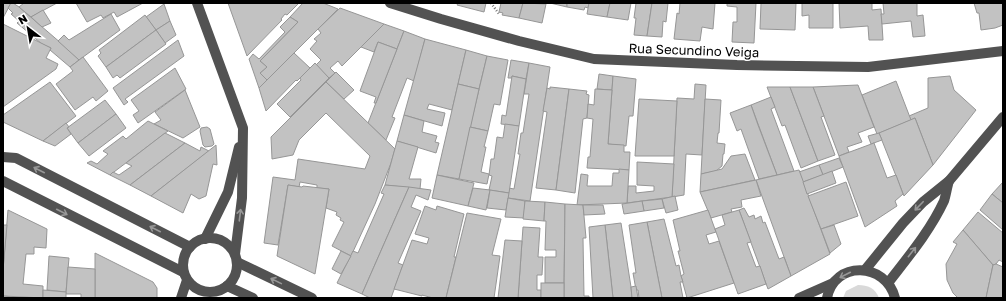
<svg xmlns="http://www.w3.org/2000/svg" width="1006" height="301" viewBox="0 0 1006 301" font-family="'Golos Text',sans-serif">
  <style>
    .green { fill: #d9d9d9 }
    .building { fill: #c2c2c2; stroke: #969696 }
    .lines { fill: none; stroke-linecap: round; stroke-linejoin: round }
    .path { stroke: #747474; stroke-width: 2.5; stroke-dasharray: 1 2; stroke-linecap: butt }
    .minor { stroke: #525252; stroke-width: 10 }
    .oneway { stroke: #979797 }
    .labels { text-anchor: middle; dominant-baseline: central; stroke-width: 3; stroke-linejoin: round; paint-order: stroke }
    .street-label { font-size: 13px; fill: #000; stroke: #fff }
  </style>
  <rect width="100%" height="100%" fill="#fff"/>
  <!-- green -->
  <path class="green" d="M858,285C868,285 875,288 879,298H843L846,291Z"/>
  <!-- building -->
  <g class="building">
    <polygon points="3,3 11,3 3,18"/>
    <polygon points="11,3 13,3 19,7 69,50 79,60 70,67 50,50 51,48 42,44 17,23 19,21 11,14 13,13 8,8"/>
    <polygon points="24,3 57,3 31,17 19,7"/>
    <polygon points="76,3 143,3 117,17 114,12 103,18 101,15 87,22"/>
    <polygon points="228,3 299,3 287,15 285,14 281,19 282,20 247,56"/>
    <polygon points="303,3 323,3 338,9 267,80 260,73 267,67 260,61 298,22 290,17"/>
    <polygon points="458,3 486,3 484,12 457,5"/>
    <polygon points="501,3 523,3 519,18 502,15 503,13 499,12"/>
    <polygon points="523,3 546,4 542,23 519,18"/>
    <polygon points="550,3 567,3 567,7"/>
    <polygon points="567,3 589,3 588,8 585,7 584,10 567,7"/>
    <polygon points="589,3 610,3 607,17 587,14"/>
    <polygon points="610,3 631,3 628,20 607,17"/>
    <polygon points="636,3 652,3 647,36 634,35 636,18 634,18"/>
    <polygon points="652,3 668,3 666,22 663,21 662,37 647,36"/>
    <polygon points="680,3 715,3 713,29 702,27 700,41 674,39 677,13 679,14"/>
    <polygon points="727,3 756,3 754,43 732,42 733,22 737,22 737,7 727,6"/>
    <polygon points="761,3 796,3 795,30 760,29"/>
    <polygon points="802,3 833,3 833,28 809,28 809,15 802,16"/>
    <polygon points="839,3 872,3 872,10 881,9 883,40 869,40 868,26 840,28"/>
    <polygon points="883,3 917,3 917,16 923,15 925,36 913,37 911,21 882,24 881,14 884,14"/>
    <polygon points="974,3 1003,3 1003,25 995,28 981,30 979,13 977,13"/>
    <polygon points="164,4 170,21 156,30 146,17"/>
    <polygon points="340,8 384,24 342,66 338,61 330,68 335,73 329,78 316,65 321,60 310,49 317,41 314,39 321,33 318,29"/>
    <polygon points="43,10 51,23 42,27 31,17"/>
    <polygon points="111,14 120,30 79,60 58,41 64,35 69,40"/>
    <polygon points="145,15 156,30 106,67 98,56 101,53 99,50"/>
    <polygon points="290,17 298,22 260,61 267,67 260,73 267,80 259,88 249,59 253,54 259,59 285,32 280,27"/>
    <polygon points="170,21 176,35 165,43 156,30"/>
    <polygon points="3,24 51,48 46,58 58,64 56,69 3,107"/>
    <polygon points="384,24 404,31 397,49 378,42 374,52 361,47"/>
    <polygon points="156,30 166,44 120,78 117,75 113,78 106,67"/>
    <polygon points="404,31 425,39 414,81 407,78 392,117 395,118 386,140 368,123"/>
    <polygon points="425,39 466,50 452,110 429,104 427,109 445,113 442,126 404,115"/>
    <polygon points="178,40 184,56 125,99 128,102 124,105 113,88"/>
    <polygon points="378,42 397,49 376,103 374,103 376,97 360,91"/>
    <polygon points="466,50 487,56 479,89 458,84"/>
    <polygon points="294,53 310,68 297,81 296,80 266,111 259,88"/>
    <polygon points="487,56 508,60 500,105 494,104 488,131 470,127"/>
    <polygon points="83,57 108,91 96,101 93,97 75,110 56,84 73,71 70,67"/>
    <polygon points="511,60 529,63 526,79 512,76 512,78 508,78"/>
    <polygon points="315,63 329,78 290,117 277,104 301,80 300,78"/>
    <polygon points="529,63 550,67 530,201 508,198 509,188 514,189 520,154 518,154 521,133 523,133 529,94 524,94"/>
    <polygon points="175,68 186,89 138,123 133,115 139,111 131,100"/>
    <polygon points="336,72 354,90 344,99 326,82"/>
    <polygon points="599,74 613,76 612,90 597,89"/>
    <polygon points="512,76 526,79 519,126 501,124 502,115 506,116"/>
    <polygon points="613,76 636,79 633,116 629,116 626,146 608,144"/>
    <polygon points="950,76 954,90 976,110 933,165 915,118 911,120 909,116 928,108 928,78"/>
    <polygon points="896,81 911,120 877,134 862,95"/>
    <polygon points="50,82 76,116 43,141 3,122 3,115"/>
    <polygon points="326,82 395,149 391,163 375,204 351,256 332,246 344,222 340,220 341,218 336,215 337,212 326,208 329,189 317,188 317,185 300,182 299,187 288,185 278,245 264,243 273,177 295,180 298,159 365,169 370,156 326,113 299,140 293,155 272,159 271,137"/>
    <polygon points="458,84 479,89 459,179 437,175"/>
    <polygon points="695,84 706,85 702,155 686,154 684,195 672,197 677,98 694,99"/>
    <polygon points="858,85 874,127 858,133 862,142 847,147 849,152 839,156 813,87"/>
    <polygon points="550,87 569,89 556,190 536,188 547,112 543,111 547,88 550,89"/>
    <polygon points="767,87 790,87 818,161 801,168 785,125 782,126"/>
    <polygon points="790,87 813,87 824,116 821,117 835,155 818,161"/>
    <polygon points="569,89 587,91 586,94 589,95 587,118 583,119 575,193 556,190"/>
    <polygon points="595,89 612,90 608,144 624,145 624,152 630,152 629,170 587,168 588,157 590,157 593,119 587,118 588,104 594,105"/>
    <polygon points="185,90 200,127 183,138 154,124 161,120 155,112"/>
    <polygon points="771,97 775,107 771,109 794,171 777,175 751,105"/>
    <polygon points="639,99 677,101 674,156 635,156"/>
    <polygon points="705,99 721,100 719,133 718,133 717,143 725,144 724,154 723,154 722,166 716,171 701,174"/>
    <polygon points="105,100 116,114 78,143 67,128"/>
    <polygon points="751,105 758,125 777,175 759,179 741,129 737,131 730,113"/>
    <polygon points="116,114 126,128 89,156 78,143"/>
    <polygon points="404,115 424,121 422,132 437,136 435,142 439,143 436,153 397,141"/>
    <polygon points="915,118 933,165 904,196 879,133"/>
    <polygon points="148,121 168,131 110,175 87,163 91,161 97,164 108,154 103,151 123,136 126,139"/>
    <polygon points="66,123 69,127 67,128 71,134 55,146 43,141"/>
    <polygon points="505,124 519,126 509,193 489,190 492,176 489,175 491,159 494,159 497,137 503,138"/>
    <polygon points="207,127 210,129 214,144 212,146 205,147 203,145 200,131 201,128"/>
    <polygon points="470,127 488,131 484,147 486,147 481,172 489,174 487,184 459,179"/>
    <polygon points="165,133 185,143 130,185 110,175 113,172 119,175 132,166 126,163"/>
    <polygon points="879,133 882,140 871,144 868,136"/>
    <polygon points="397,141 418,147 409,179 421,179 420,189 385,185"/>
    <polygon points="185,143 200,151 201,147 209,151 151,196 130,185"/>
    <polygon points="874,143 887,178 896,175 903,194 895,201 897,206 865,227 839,156"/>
    <polygon points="216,145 217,165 213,164 206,196 199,199 191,194 183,213 151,196"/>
    <polygon points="745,154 755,180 700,192 701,174 722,169 731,156"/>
    <polygon points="839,158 843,167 823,175 819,165"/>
    <polygon points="637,162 674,164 672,197 627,203 628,186 636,186 636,193 654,191 654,186 637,185"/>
    <polygon points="819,165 823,175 803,182 799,172"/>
    <polygon points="619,169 629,170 627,203 577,205 581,174 588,175 587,186 612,186 613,173 619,173"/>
    <polygon points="799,170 830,254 791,276 756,180"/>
    <polygon points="832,171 836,183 807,194 803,182"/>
    <polygon points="437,175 474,183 468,206 432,198"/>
    <polygon points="756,180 761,196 741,200 742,207 731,209 732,212 711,218 700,192"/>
    <polygon points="846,182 858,216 821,229 808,196"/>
    <polygon points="1003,182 1003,203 992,194"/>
    <polygon points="288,185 302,187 303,186 329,189 315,274 277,256"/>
    <polygon points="385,185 409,187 362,294 337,283 353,251 358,253 384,194 381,193"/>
    <polygon points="409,187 431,190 428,200 416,195 411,207 421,211 398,263 403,265 391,298 370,298 362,294"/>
    <polygon points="473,188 490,190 486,210 468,206"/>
    <polygon points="490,190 509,193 506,210 487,208"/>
    <polygon points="992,194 1003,203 1003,230 980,210"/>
    <polygon points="675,196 678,210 666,213 662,199"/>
    <polygon points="508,198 525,201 524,218 505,217"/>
    <polygon points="662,199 664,208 644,211 642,201"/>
    <polygon points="525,201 545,202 544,221 523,219"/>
    <polygon points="642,201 644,211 624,214 622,204"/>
    <polygon points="545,202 565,204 564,283 545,283 545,257 556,257 556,250 545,250 546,221 544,221"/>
    <polygon points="565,204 583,205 586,238 583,238 584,296 589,296 589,298 564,298"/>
    <polygon points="583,205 603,205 605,214 584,215"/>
    <polygon points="425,206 436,210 437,206 464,214 454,257 456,257 446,298 433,298 422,295 422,296 394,289 412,240 427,244 429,238 415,234"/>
    <polygon points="744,208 749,217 754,215 755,219 761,216 763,223 765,222 779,259 784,257 791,276 768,289 739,210"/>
    <polygon points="8,210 47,229 46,248 34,247 34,254 26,254 23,284 43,286 43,298 3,296 3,270"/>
    <polygon points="708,210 716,232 706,235 709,244 719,241 734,283 687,298 681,276 684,274 678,251 680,251 673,220"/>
    <polygon points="739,210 751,242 747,243 756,267 760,266 766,284 738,294 715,229 725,225 722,215"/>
    <polygon points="978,212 1003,233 1003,262 999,260 996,264 993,265 963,230"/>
    <polygon points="467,213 501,219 492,255 500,256 494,298 446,298"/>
    <polygon points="664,219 676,266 679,265 681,276 683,282 680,282 683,298 662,298 647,222"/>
    <polygon points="647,222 662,298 639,298 638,290 636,290 633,273 636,273 629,225"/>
    <polygon points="621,223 631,287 632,298 613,298 605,225"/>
    <polygon points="3,225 7,225 3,270"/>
    <polygon points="605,225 613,298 593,298 589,227"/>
    <polygon points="834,225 841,244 830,253 821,229"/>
    <polygon points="523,227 540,228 538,257 543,257 542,275 537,275 537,290 541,290 541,298 518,298"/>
    <polygon points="963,230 993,265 986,298 958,298 953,293 947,280 946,264 957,244 953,242"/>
    <polygon points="505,240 522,241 518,298 498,298"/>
    <polygon points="341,251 351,256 341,274 332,269"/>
    <polygon points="95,253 153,282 157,288 157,298 95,298"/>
    <polygon points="49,256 69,258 66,292 47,290"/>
    <polygon points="996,264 1003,267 1003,298 986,298 993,265"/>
    <polygon points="68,267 95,269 95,298 81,298 81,294 66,294"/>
    <rect x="541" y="283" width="23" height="15"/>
    <polygon points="636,286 638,298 632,298 631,287"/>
    <polygon points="43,290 66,292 66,298 43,298"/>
    <polygon points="3,296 23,298 3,298"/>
  </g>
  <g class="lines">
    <!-- path -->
    <polyline class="path" points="491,3 499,14"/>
    <!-- minor -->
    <g class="minor">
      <polyline points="197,3 243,128 242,198 235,254"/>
      <polyline points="390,3 441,19 519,41 594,59 737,65 868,67 1003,51"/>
      <polyline points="3,157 16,158 190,247"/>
      <polyline points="3,181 183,272"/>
      <circle cx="210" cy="265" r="27"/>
      <polyline points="205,239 228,192 239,147"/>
      <polyline points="237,262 312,298"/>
      <polyline points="865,270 903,223 923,202 949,181 1003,117"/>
      <path d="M888,283C908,257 930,231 944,201C946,195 947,187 949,181"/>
      <polyline points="227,286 253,298"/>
      <polyline points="181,298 187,280"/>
      <polyline points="799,298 833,283"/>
      <path d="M827,298C834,260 886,262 895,298"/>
    </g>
  </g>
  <!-- one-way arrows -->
  <defs><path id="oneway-shaft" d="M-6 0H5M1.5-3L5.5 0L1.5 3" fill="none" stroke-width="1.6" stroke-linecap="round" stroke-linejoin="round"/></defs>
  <g class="oneway">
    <use href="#oneway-shaft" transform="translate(39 170) rotate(-153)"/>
    <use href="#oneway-shaft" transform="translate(919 206) rotate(134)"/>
    <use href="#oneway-shaft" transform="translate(62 212) rotate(27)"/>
    <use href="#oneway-shaft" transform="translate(240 215) rotate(-83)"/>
    <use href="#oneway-shaft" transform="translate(155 229) rotate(-153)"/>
    <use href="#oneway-shaft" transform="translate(912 252) rotate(-52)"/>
    <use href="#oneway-shaft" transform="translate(845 275) rotate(153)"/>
    <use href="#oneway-shaft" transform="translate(276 281) rotate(-154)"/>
  </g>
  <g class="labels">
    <!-- street labels -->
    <g class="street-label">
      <text transform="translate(694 50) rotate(2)">Rua Secundino Veiga</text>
    </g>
  </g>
  <!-- border -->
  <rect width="1006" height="301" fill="none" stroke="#000000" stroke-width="8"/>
  <!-- north arrow -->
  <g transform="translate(28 28) rotate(329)" stroke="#ffffff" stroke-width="3" paint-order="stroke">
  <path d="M0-3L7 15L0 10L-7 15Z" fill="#000000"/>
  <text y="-6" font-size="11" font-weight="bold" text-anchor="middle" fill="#000000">N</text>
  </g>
</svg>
